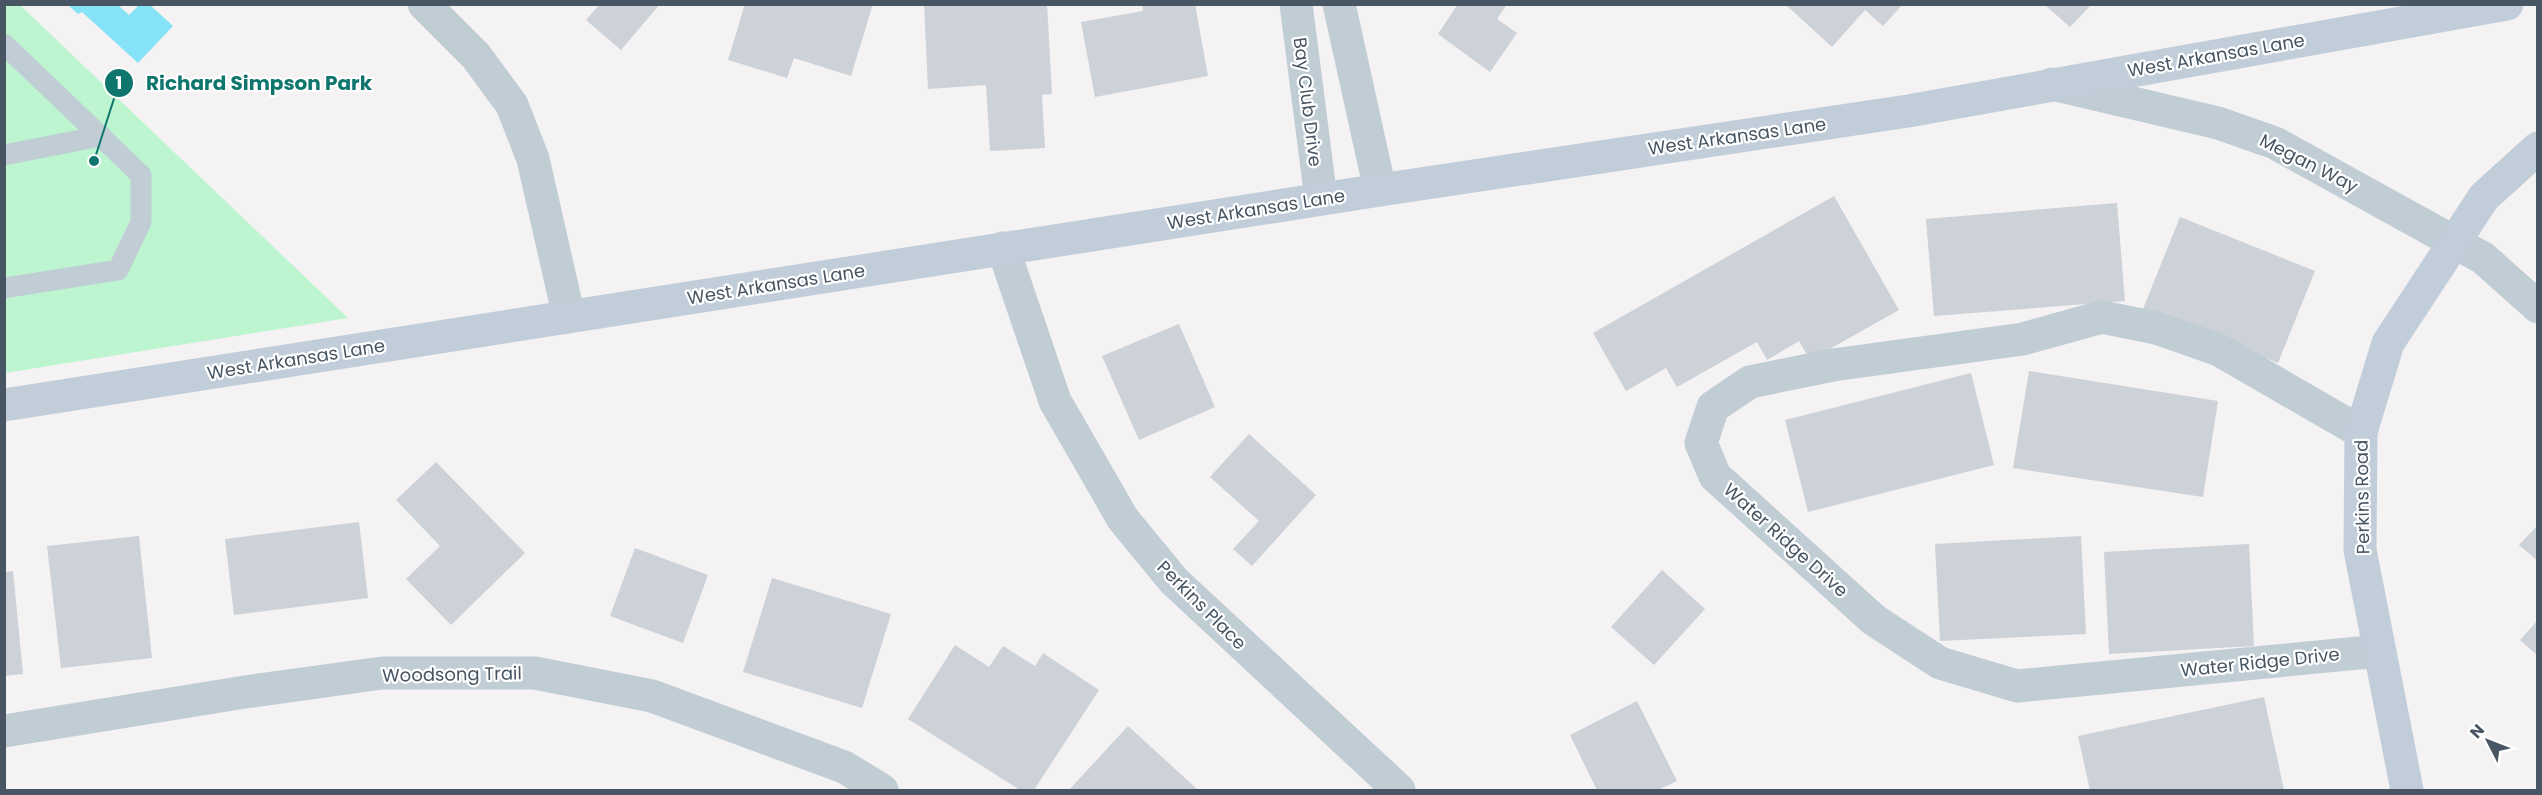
<svg xmlns="http://www.w3.org/2000/svg" width="2542" height="795" viewBox="0 0 2542 795" font-family="Poppins,sans-serif">
  <style>
    .green { fill: #bdf5d1 }
    .water { fill: #85e2f7 }
    .building { fill: #cdd1d8 }
    .lines { fill: none; stroke-linecap: round; stroke-linejoin: round }
    .lane { stroke: #c1cdd5; stroke-width: 21 }
    .street { stroke: #c1cdd5; stroke-width: 33 }
    .secondary { stroke: #c1ceda; stroke-width: 33 }
    .labels { text-anchor: middle; dominant-baseline: central; stroke-width: 4.5; stroke-linejoin: round; paint-order: stroke }
    .street-label { font-size: 18px; fill: #475662; stroke: #fff }
    .leader { fill: none; stroke: #0f766e; stroke-width: 2 }
    .callout-dot { fill: #0f766e; stroke: #fff; stroke-width: 2 }
    .mark-label { font-size: 18px; text-anchor: middle; font-weight: bold; fill: #fff }
    .callout-label { font-size: 20px; text-anchor: middle; font-weight: bold; fill: #0f766e; stroke: #fff; stroke-width: 4.5; stroke-linejoin: round; paint-order: stroke }
  </style>
  <rect width="100%" height="100%" fill="#f4f2f2"/>
  <!-- green -->
  <polygon class="green" points="19,4 348,318 5,373 4,5"/>
  <!-- water -->
  <polygon class="water" points="68,5 118,5 129,15 139,5 150,5 173,26 138,63 82,12 78,14"/>
  <!-- building -->
  <g class="building">
    <polygon points="600,4 660,4 621,50 586,20"/>
    <polygon points="745,4 873,4 851,76 794,58 787,78 728,60"/>
    <polygon points="924,4 1047,4 1052,94 1042,95 1045,148 990,151 986,85 928,89"/>
    <polygon points="1142,4 1195,4 1208,76 1095,97 1081,22 1143,11"/>
    <polygon points="1458,4 1507,4 1497,19 1517,33 1490,72 1438,34"/>
    <polygon points="1785,4 1903,4 1883,26 1865,10 1832,47"/>
    <polygon points="2045,5 2091,5 2070,27"/>
    <polygon points="1834,196 1899,310 1810,360 1799,341 1767,360 1757,342 1677,387 1666,368 1626,391 1593,333"/>
    <polygon points="2117,203 2125,301 1934,316 1926,219"/>
    <polygon points="2180,217 2315,271 2278,363 2143,309"/>
    <polygon points="1179,324 1215,407 1139,440 1102,356"/>
    <polygon points="2029,371 2218,401 2203,497 2013,468"/>
    <polygon points="1971,373 1994,465 1808,512 1785,420"/>
    <polygon points="1249,434 1316,495 1252,566 1233,549 1259,521 1210,477"/>
    <polygon points="436,462 525,553 451,625 406,579 440,546 396,500"/>
    <polygon points="359,522 368,598 234,615 225,539"/>
    <polygon points="2538,525 2538,561 2519,545"/>
    <polygon points="139,536 152,658 61,668 47,546"/>
    <polygon points="2081,536 2086,634 1940,641 1935,544"/>
    <polygon points="2249,544 2254,646 2109,654 2104,552"/>
    <polygon points="635,548 708,575 683,643 610,616"/>
    <polygon points="1662,570 1705,609 1654,665 1611,627"/>
    <polygon points="13,571 23,674 4,676 4,572"/>
    <polygon points="772,578 891,614 862,708 743,672"/>
    <polygon points="2538,620 2538,656 2520,640"/>
    <polygon points="955,645 989,667 1003,646 1035,666 1043,653 1099,690 1034,790 1020,790 908,719"/>
    <polygon points="2264,697 2284,790 2090,790 2078,736"/>
    <polygon points="1637,701 1677,781 1658,790 1597,790 1570,735"/>
    <polygon points="1128,726 1198,790 1069,790"/>
  </g>
  <g class="lines">
    <!-- lane -->
    <g class="lane">
      <polyline points="4,44 141,175 141,222 118,270 4,288"/>
      <polyline points="4,155 101,136"/>
    </g>
    <!-- street -->
    <g class="street">
      <polyline points="424,4 476,56 512,105 533,159 569,317"/>
      <polyline points="1296,4 1321,199"/>
      <polyline points="1339,4 1380,190"/>
      <polyline points="2052,84 2218,123 2275,143 2483,258 2538,307"/>
      <polyline points="1003,248 1055,401 1123,519 1174,581 1399,790"/>
      <polyline points="2361,432 2219,350 2156,328 2102,317 2023,339 1833,365 1750,382 1713,407 1701,443 1715,476 1874,620 1940,663 2017,686 2379,651"/>
      <polyline points="4,731 245,692 382,673 535,673 652,696 844,767 882,790"/>
    </g>
    <!-- secondary -->
    <g class="secondary">
      <polyline points="4,405 1380,190 1908,111 2507,4"/>
      <polyline points="2407,790 2360,550 2361,432 2388,343 2484,197 2538,148"/>
    </g>
  </g>
  <g class="labels">
    <!-- street labels -->
    <g class="street-label">
      <text transform="translate(2216 55) rotate(-10)">West Arkansas Lane</text>
      <text transform="translate(1308 102) rotate(83)">Bay Club Drive</text>
      <text transform="translate(1737 136) rotate(-8)">West Arkansas Lane</text>
      <text transform="translate(2309 163) rotate(27)">Megan Way</text>
      <text transform="translate(1256 209) rotate(-9)">West Arkansas Lane</text>
      <text transform="translate(776 284) rotate(-9)">West Arkansas Lane</text>
      <text transform="translate(296 359) rotate(-9)">West Arkansas Lane</text>
      <text transform="translate(2362 497) rotate(-91)">Perkins Road</text>
      <text transform="translate(1786 540) rotate(42)">Water Ridge Drive</text>
      <text transform="translate(1202 605) rotate(45)">Perkins Place</text>
      <text transform="translate(2260 662) rotate(-6)">Water Ridge Drive</text>
      <text transform="translate(452 674) rotate(-1)">Woodsong Trail</text>
    </g>
  </g>
  <!-- callouts -->
  <path class="leader" d="M94 161L119 83"/>
  <g class="callout-dot">
    <circle cx="94" cy="161" r="6"/>
    <circle cx="119" cy="83" r="15"/>
  </g>
  <g class="mark-label">
    <text x="119" y="89">1</text>
  </g>
  <g class="callout-label">
    <text x="259" y="90">Richard Simpson Park</text>
  </g>
  <!-- border -->
  <rect width="2542" height="795" fill="none" stroke="#475662" stroke-width="12"/>
  <!-- north arrow -->
  <g transform="translate(2488 741) rotate(312)" stroke="#ffffff" stroke-width="4.5" paint-order="stroke">
  <path d="M0-4.5L10 22L0 15L-10 22Z" fill="#475662"/>
  <text y="-9" font-size="16" font-weight="bold" text-anchor="middle" fill="#475662">N</text>
  </g>
</svg>
